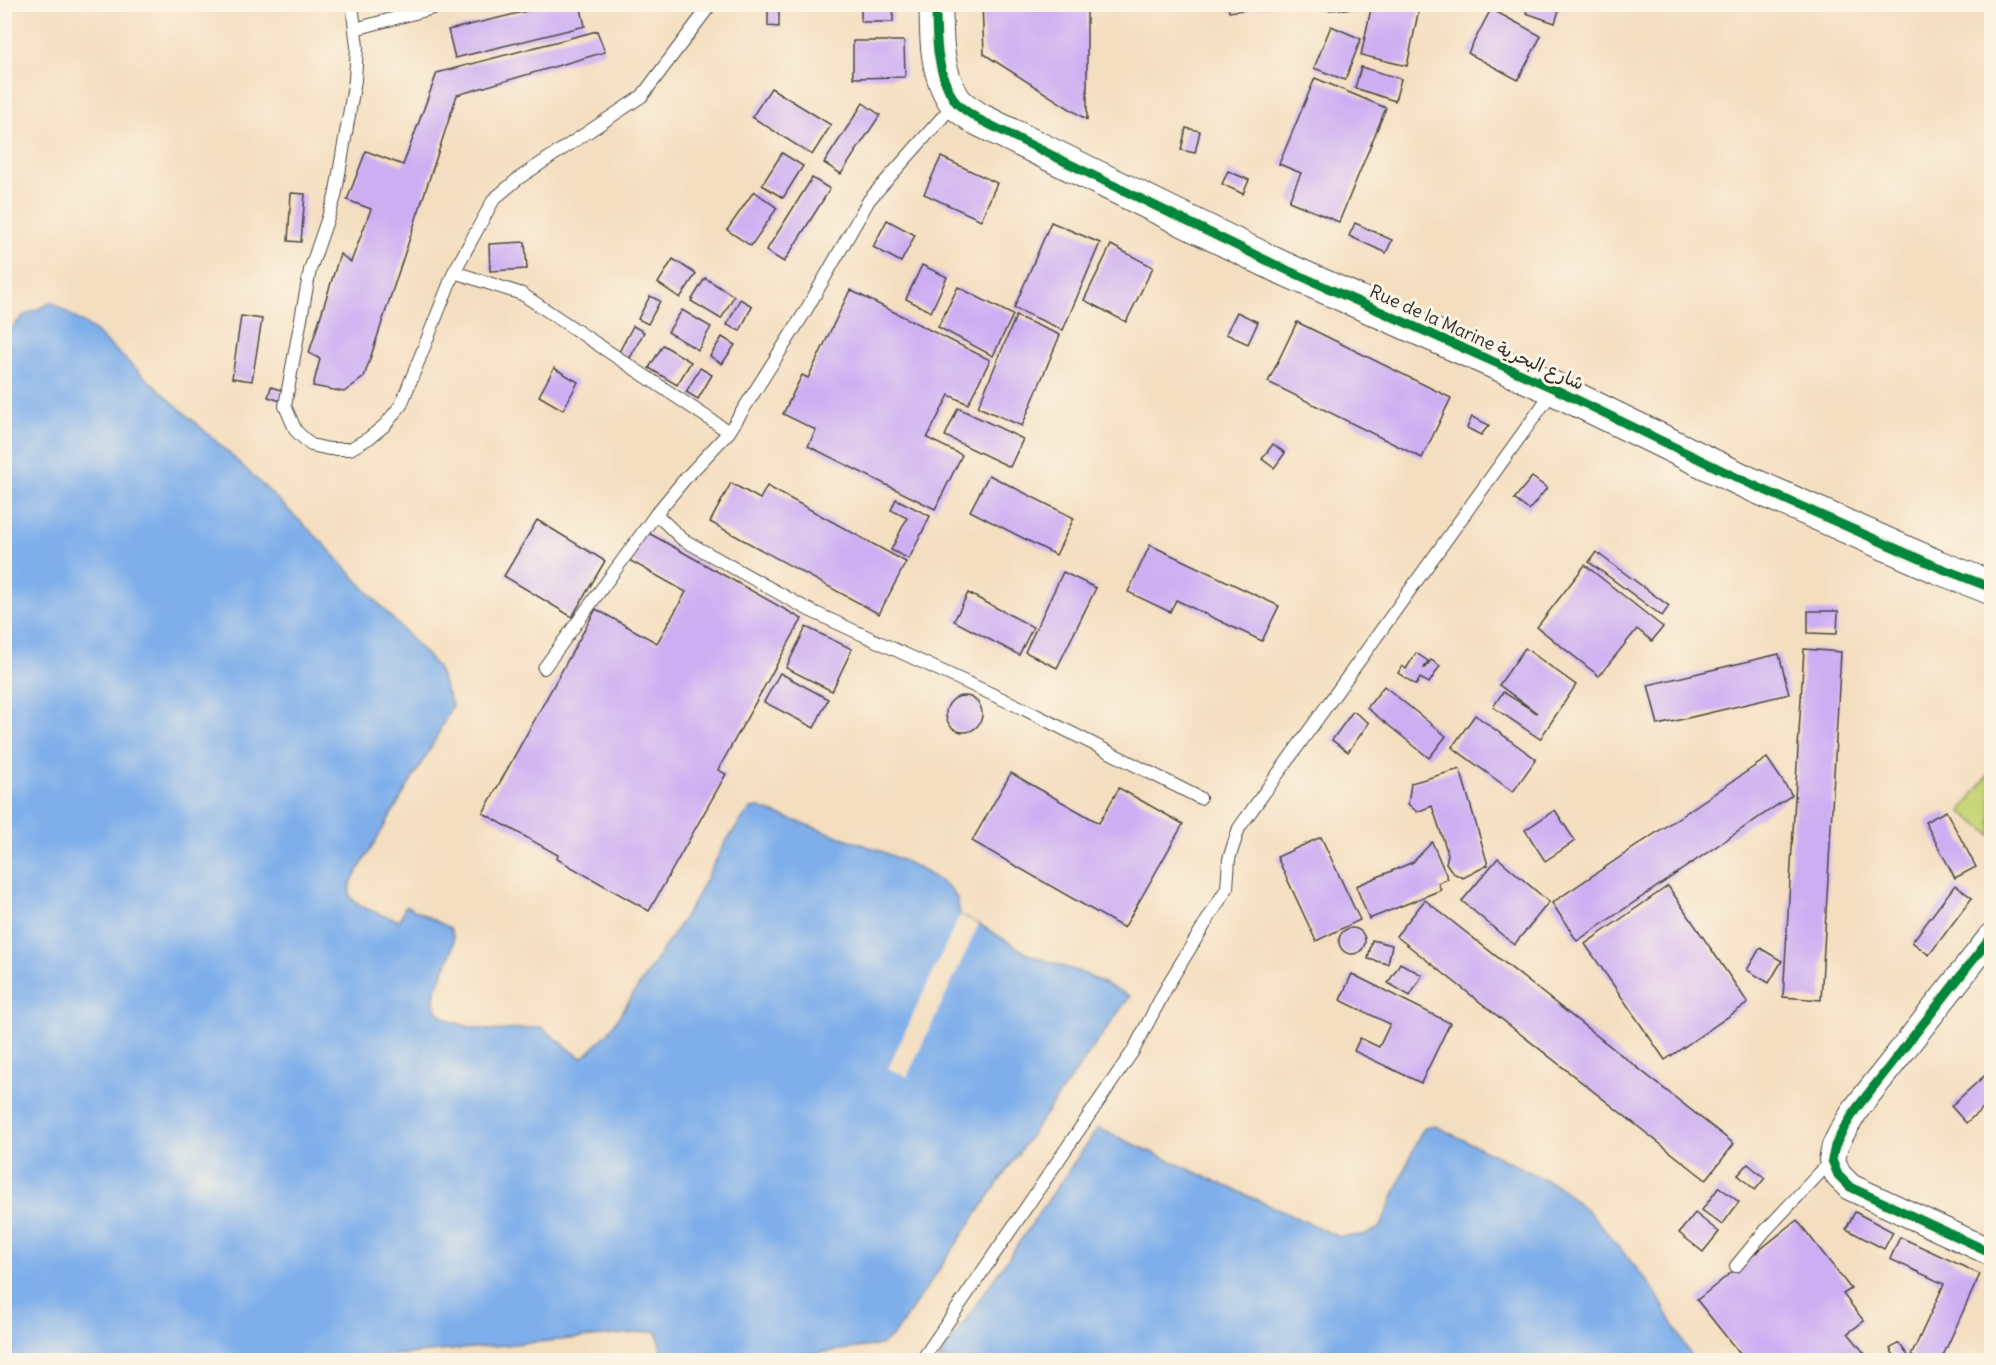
<svg xmlns="http://www.w3.org/2000/svg" width="1996" height="1365" viewBox="0 0 1996 1365" font-family="Delius,'Playpen Sans Arabic',sans-serif">
  <style>
    .green { fill: #c6d475; stroke: #788050; stroke-width: 1.5 }
    .water { fill: #7fafea; stroke: #556d8a; stroke-width: 1.5 }
    .pier { fill: #f4dec0 }
    .building { fill: #ceaef3 }
    .lines { fill: none; stroke-linecap: round; stroke-linejoin: round }
    .lane-casing { stroke: #494641; stroke-width: 14 }
    .street-casing { stroke: #494641; stroke-width: 28 }
    .secondary-casing { stroke: #494641; stroke-width: 35 }
    .lane { stroke: #fff; stroke-width: 12 }
    .street { stroke: #fff; stroke-width: 26 }
    .secondary { stroke: #fff; stroke-width: 33 }
    .cycleway-casing { stroke: #fcf5e5; stroke-width: 13 }
    .cycleway { stroke: #00873e; stroke-width: 9 }
    .labels { text-anchor: middle; dominant-baseline: central; stroke-width: 6; stroke-linejoin: round; paint-order: stroke }
    .street-label { font-size: 18px; fill: #2b2b2b; stroke: #fcf5e5 }
  </style>
  <rect width="100%" height="100%" fill="#fcf5e5"/>
  <filter id="ink" filterUnits="userSpaceOnUse"><feTurbulence type="fractalNoise" baseFrequency=".0167" numOctaves="2"/><feDisplacementMap in="SourceGraphic" scale="12" xChannelSelector="R" yChannelSelector="G"/><feConvolveMatrix kernelMatrix="1 2 1 2 8 2 1 2 1" color-interpolation-filters="sRGB"/></filter>
  <filter id="wash" filterUnits="userSpaceOnUse"><feTurbulence type="fractalNoise" baseFrequency=".008" numOctaves="4" result="noise"/><feDisplacementMap in="SourceGraphic" scale="24" xChannelSelector="R" yChannelSelector="G"/><feGaussianBlur stdDeviation="1.35" result="paint"/><feColorMatrix in="noise" values="0 0 0 0 0 0 0 0 0 0 0 0 0 0 0 0 0 1.4 0 .05"/><feComposite in="paint" operator="in"/></filter>
  <g filter="url(#wash)">
    <rect width="100%" height="100%" fill="#f4dec0"/>
    <!-- green -->
    <polygon class="green" points="1991,771 1991,835 1961,811"/>
    <!-- water -->
    <g class="water">
      <path d="M52,302L92,329L230,454L323,543L437,667L452,705L433,744L350,884C349,891 349,897 355,902C362,908 391,919 400,920L405,907L407,906L450,928C471,965 380,1017 489,1030C504,1032 525,1027 541,1027L581,1058L586,1055L608,1033L691,907L725,843L745,815L751,809L759,808L881,851L917,867L948,886L957,898L960,915L979,924L1028,954L1085,974L1130,996L1039,1123L895,1334L881,1345L757,1360H663L657,1331L375,1357V1360H5L4,336L23,316Z"/>
      <polygon points="1435,1126 1558,1186 1591,1214 1653,1288 1693,1360 938,1360 1098,1128 1339,1237 1363,1235 1380,1228 1420,1134 1425,1128"/>
    </g>
    <!-- pier -->
    <polygon class="pier" points="960,915 979,924 907,1077 888,1068"/>
    <g id="blocks">
      <!-- building -->
      <g class="building">
        <polygon points="219,4 240,4 240,5 221,10"/>
        <polygon points="525,4 580,4 585,26 455,58 448,30 527,11"/>
        <polygon points="768,4 779,4 779,27 768,26"/>
        <polygon points="828,4 893,4 893,22 861,22 861,7 828,7"/>
        <polygon points="982,4 1087,6 1087,120 984,54"/>
        <polygon points="1228,4 1272,4 1272,6 1229,12"/>
        <polygon points="1327,4 1362,4 1363,8 1327,10"/>
        <polygon points="1372,4 1420,4 1407,66 1361,55"/>
        <polygon points="1529,4 1561,4 1555,23 1526,13"/>
        <polygon points="1491,9 1541,36 1518,80 1468,53"/>
        <polygon points="1331,26 1361,39 1345,80 1314,68"/>
        <polygon points="597,31 605,52 457,95 364,377 344,392 313,386 320,359 309,353 340,254 351,262 371,209 347,200 366,151 403,165 437,73"/>
        <polygon points="853,41 904,41 905,77 853,78"/>
        <polygon points="1361,67 1401,79 1395,101 1355,88"/>
        <polygon points="1315,78 1386,108 1339,222 1289,201 1301,173 1279,164"/>
        <polygon points="771,88 831,125 812,155 752,117"/>
        <polygon points="863,103 880,115 841,174 824,163"/>
        <polygon points="1186,128 1200,131 1195,153 1181,150"/>
        <polygon points="782,153 803,166 783,198 762,185"/>
        <polygon points="941,157 997,183 981,220 924,194"/>
        <polygon points="1228,171 1249,180 1243,194 1222,184"/>
        <polygon points="812,178 830,189 784,262 766,251"/>
        <polygon points="754,191 777,208 751,246 727,230"/>
        <polygon points="291,193 305,194 301,242 288,241"/>
        <polygon points="887,220 915,235 901,262 873,247"/>
        <polygon points="1051,222 1100,243 1063,330 1014,308"/>
        <polygon points="1355,223 1392,240 1386,253 1349,236"/>
        <polygon points="525,242 527,269 490,271 489,244"/>
        <polygon points="1111,245 1153,267 1126,322 1084,300"/>
        <polygon points="673,259 696,274 680,298 658,283"/>
        <polygon points="922,265 947,277 931,312 906,299"/>
        <polygon points="705,278 734,296 721,319 691,301"/>
        <polygon points="958,287 1013,315 993,356 938,327"/>
        <polygon points="850,290 990,360 968,404 949,395 927,438 962,455 935,509 808,446 816,430 783,414 802,375 808,378"/>
        <polygon points="650,296 660,301 648,324 638,319"/>
        <polygon points="740,299 752,306 740,331 727,325"/>
        <polygon points="682,310 711,327 698,350 668,332"/>
        <polygon points="1237,312 1258,322 1248,344 1226,334"/>
        <polygon points="241,316 262,319 252,381 232,378"/>
        <polygon points="1016,316 1060,335 1022,426 978,407"/>
        <polygon points="1297,322 1451,398 1422,458 1268,382"/>
        <polygon points="633,326 644,332 630,358 619,352"/>
        <polygon points="722,337 735,345 722,364 710,356"/>
        <polygon points="663,345 691,362 677,385 649,368"/>
        <polygon points="554,368 578,382 563,410 539,396"/>
        <polygon points="700,368 712,375 698,399 686,392"/>
        <polygon points="271,387 284,391 281,401 268,397"/>
        <polygon points="958,408 1023,439 1010,467 945,436"/>
        <polygon points="1472,417 1489,425 1481,435 1467,428"/>
        <polygon points="1273,444 1285,453 1274,468 1262,459"/>
        <polygon points="989,475 1074,518 1056,555 970,511"/>
        <polygon points="1532,477 1547,488 1529,510 1514,499"/>
        <polygon points="731,483 760,499 767,486 906,562 879,614 710,522"/>
        <polygon points="896,499 930,516 909,559 891,550 907,518 891,510"/>
        <polygon points="537,520 605,561 572,617 504,576"/>
        <polygon points="645,531 802,619 718,770 726,774 649,911 557,859 558,855 483,813 596,609 657,643 686,592 629,560"/>
        <polygon points="1150,545 1279,606 1262,641 1176,600 1170,612 1128,592"/>
        <polygon points="1596,552 1669,606 1662,616 1589,562"/>
        <polygon points="1585,565 1663,627 1652,641 1637,629 1599,676 1537,627"/>
        <polygon points="1063,572 1096,588 1057,668 1025,652"/>
        <polygon points="968,593 1033,627 1019,655 954,621"/>
        <polygon points="1808,611 1838,611 1837,634 1808,633"/>
        <polygon points="806,627 852,649 832,691 786,668"/>
        <polygon points="1525,648 1576,685 1540,739 1493,707 1503,692 1537,713 1499,685"/>
        <polygon points="1804,649 1841,652 1821,1000 1783,997"/>
        <polygon points="1416,653 1428,661 1424,668 1425,668 1431,660 1440,666 1429,683 1420,678 1416,685 1398,673 1402,666 1406,669"/>
        <polygon points="1779,654 1789,694 1658,725 1648,685"/>
        <polygon points="780,673 828,699 814,728 764,702"/>
        <polygon points="1384,686 1446,736 1429,758 1367,708"/>
        <circle cx="964" cy="714" r="18"/>
        <polygon points="1353,711 1369,723 1348,752 1332,740"/>
        <polygon points="1475,715 1536,759 1513,792 1452,747"/>
        <polygon points="1767,758 1792,795 1577,941 1552,903"/>
        <polygon points="1460,769 1488,865 1463,878 1453,873 1446,863 1448,854 1432,806 1417,812 1408,804 1411,783"/>
        <polygon points="1011,773 1099,823 1119,788 1183,824 1124,928 972,841"/>
        <polygon points="1555,810 1575,841 1545,861 1525,830"/>
        <polygon points="1946,811 1976,867 1955,878 1925,822"/>
        <polygon points="1321,837 1360,920 1316,941 1277,857"/>
        <polygon points="1432,842 1448,879 1438,883 1441,890 1369,919 1356,886 1413,862"/>
        <polygon points="1498,858 1549,902 1514,945 1462,901"/>
        <polygon points="1955,885 1972,898 1929,955 1912,942"/>
        <polygon points="1668,886 1748,1003 1665,1060 1585,944"/>
        <polygon points="1425,900 1734,1144 1706,1180 1396,936"/>
        <circle cx="1352" cy="941" r="13"/>
        <polygon points="1372,940 1392,945 1388,964 1368,959"/>
        <polygon points="1760,948 1782,961 1769,983 1747,970"/>
        <polygon points="1400,963 1422,975 1410,996 1388,983"/>
        <polygon points="1352,974 1450,1023 1421,1083 1354,1051 1360,1038 1379,1047 1390,1024 1340,1000"/>
        <polygon points="1992,1069 1992,1100 1966,1123 1951,1106"/>
        <polygon points="1748,1164 1765,1178 1755,1190 1738,1175"/>
        <polygon points="1719,1187 1739,1202 1722,1225 1702,1210"/>
        <polygon points="1855,1212 1893,1232 1884,1249 1846,1229"/>
        <polygon points="1695,1213 1719,1232 1703,1252 1679,1233"/>
        <polygon points="1797,1220 1851,1289 1843,1294 1864,1321 1848,1333 1870,1360 1742,1360 1744,1359 1697,1300"/>
        <polygon points="1900,1237 1980,1274 1941,1360 1921,1360 1911,1356 1944,1284 1890,1259"/>
        <polygon points="1899,1343 1911,1360 1897,1360 1890,1349"/>
      </g>
    </g>
  </g>
  <g filter="url(#ink)">
    <use href="#blocks" fill-opacity="0" stroke="#494641" stroke-width="1.5"/>
    <g class="lines">
      <defs>
        <g id="lane">
          <polyline points="352,4 357,47 355,80 335,197 310,270 285,406 296,431 311,445 329,449 350,449 369,438 385,425 401,405 454,272 494,199 519,178 642,96 711,4"/>
          <polyline points="355,29 448,4"/>
          <polyline points="955,103 869,200 805,312 729,432 684,480 656,514 682,539 809,610 1024,709 1200,798"/>
          <polyline points="454,272 522,294 729,432"/>
          <polyline points="544,668 656,514"/>
          <polyline points="1736,1266 1764,1232 1832,1160"/>
          <polyline points="922,1360 1133,1051 1170,981 1227,888 1229,859 1239,828 1553,391"/>
        </g>
        <polyline id="street" points="1992,936 1856,1109 1842,1132 1835,1146 1832,1160 1838,1175 1850,1187 1992,1253"/>
        <path id="secondary" d="M936,4C936,36 936,74 955,101C960,108 971,114 978,119L1278,266L1555,389L1744,481L1938,567L1992,588"/>
      </defs>
      <!-- lane casing -->
      <use href="#lane" class="lane-casing"/>
      <!-- street casing -->
      <use href="#street" class="street-casing"/>
      <!-- secondary casing -->
      <use href="#secondary" class="secondary-casing"/>
      <!-- lane -->
      <use href="#lane" class="lane"/>
      <!-- street -->
      <use href="#street" class="street"/>
      <!-- secondary -->
      <use href="#secondary" class="secondary"/>
      <defs>
        <g id="cycleway">
          <path d="M936,4C936,36 936,74 955,101C960,108 971,114 978,119L1278,266L1555,389L1744,481L1938,567L1992,588"/>
          <polyline points="1992,936 1856,1109 1842,1132 1835,1146 1832,1160 1838,1175 1850,1187 1992,1253"/>
        </g>
      </defs>
      <!-- cycleway casing -->
      <use href="#cycleway" class="cycleway-casing"/>
      <!-- cycleway -->
      <use href="#cycleway" class="cycleway"/>
    </g>
  </g>
  <g class="labels">
    <!-- street labels -->
    <g class="street-label">
      <text transform="translate(1477 337) rotate(24)">Rue de la Marine شارع البحرية</text>
    </g>
  </g>
  <!-- margin -->
  <rect width="1996" height="1365" fill="none" stroke="#fcf5e5" stroke-width="24"/>
</svg>
